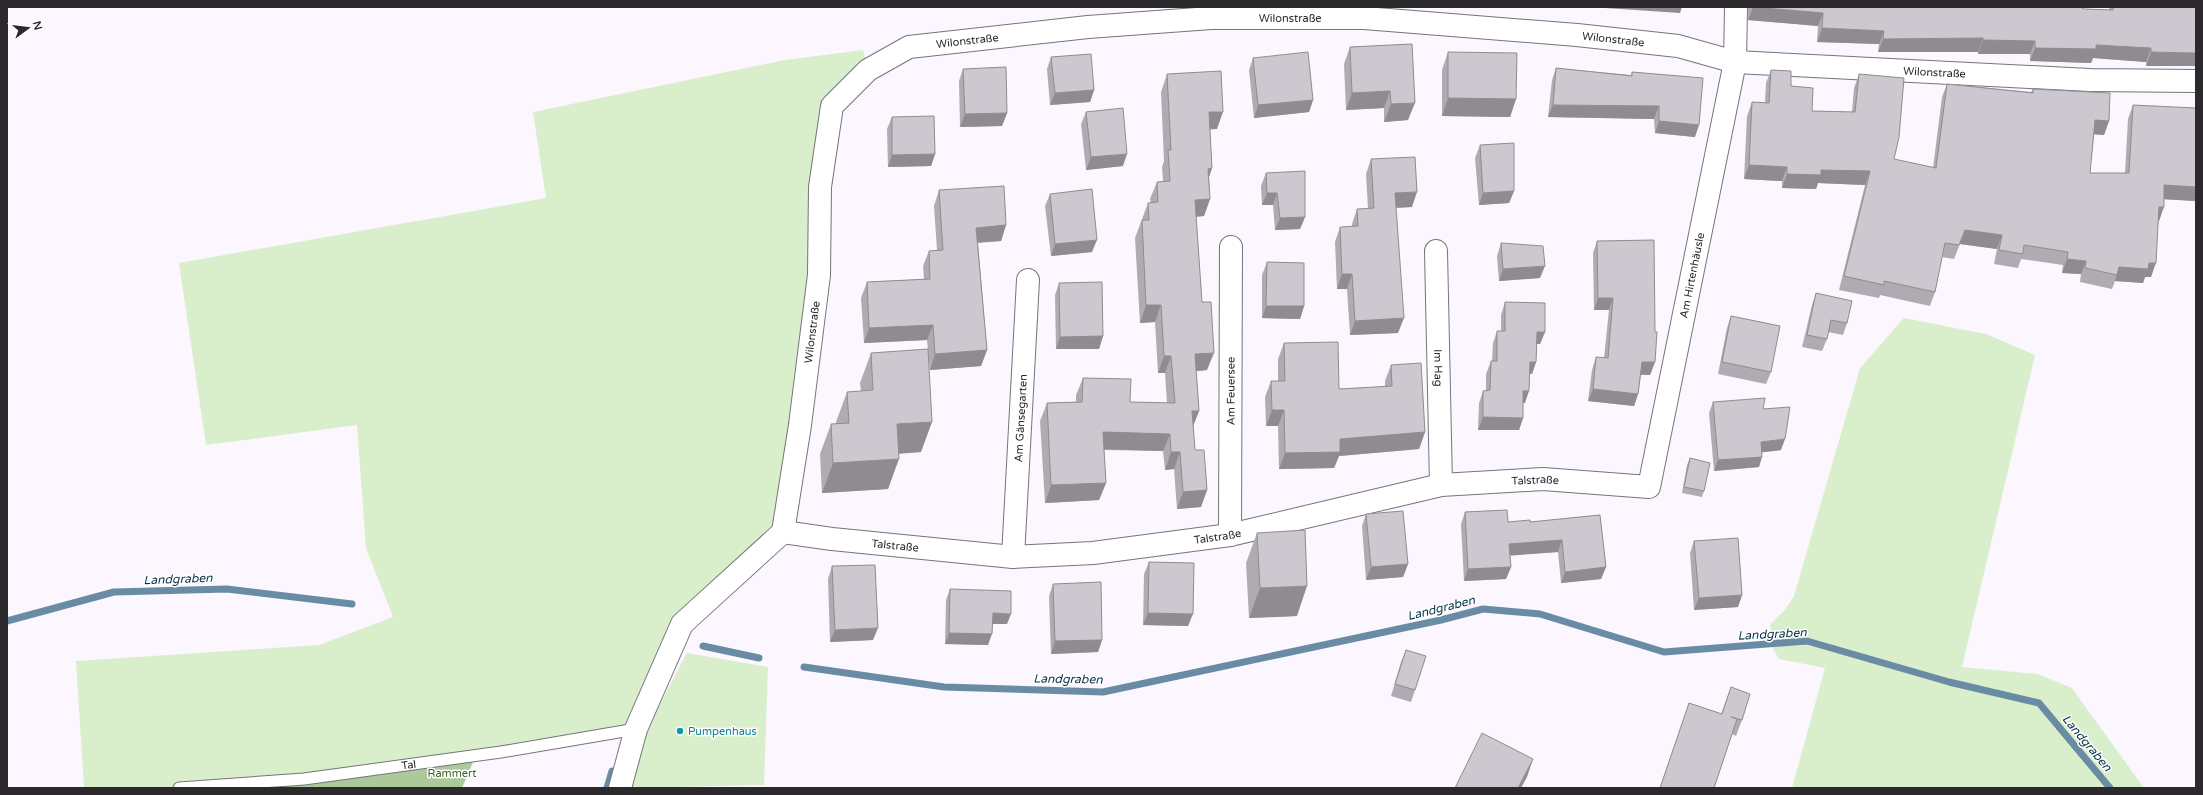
<svg xmlns="http://www.w3.org/2000/svg" width="2203" height="795" viewBox="0 0 2203 795" font-family="'Varela Round',sans-serif">
  <style>
    .green { fill: #d9efcc }
    .forest { fill: #acc99a }
    .lines { fill: none; stroke-linecap: round; stroke-linejoin: round }
    .stream { stroke: #698ca4; stroke-width: 7 }
    .service-casing { stroke: #78737a; stroke-width: 13 }
    .minor-casing { stroke: #78737a; stroke-width: 24 }
    .service { stroke: #fff; stroke-width: 11 }
    .minor { stroke: #fff; stroke-width: 22 }
    .wall { fill: #b0abb2 }
    .shaded-wall { fill: #908b91 }
    .building { fill: #cdc7cf; stroke: #908b91 }
    .culture-dot { fill: #0f9aa8; stroke: #fff; stroke-width: 1.5 }
    .labels { text-anchor: middle; dominant-baseline: central; stroke-width: 3; stroke-linejoin: round; paint-order: stroke }
    .street-label { font-size: 11px; fill: #2b292c; stroke: #fff }
    .culture-label { font-size: 11px; fill: #0d838f; stroke: #fff; text-anchor: start }
    .park-label { font-size: 11px; fill: #3e6221; stroke: #fff }
    .water-label { font-size: 12px; font-style: italic; fill: #043148; stroke: #fff }
  </style>
  <rect width="100%" height="100%" fill="#fcf6fe"/>
  <!-- green -->
  <g class="green">
    <polygon points="863,50 868,70 832,107 783,532 682,624 636,729 501,752 179,788 84,788 76,661 319,645 393,617 366,548 357,425 206,445 179,263 546,198 533,112 785,60"/>
    <polygon points="1904,318 1986,334 2035,355 1962,667 2038,674 2072,688 2144,788 1792,788 1825,668 1779,659 1773,649 1770,624 1784,611 1794,596 1860,368"/>
    <polygon points="687,653 768,667 764,785 629,788 642,737"/>
  </g>
  <!-- forest -->
  <polygon class="forest" points="476,755 462,788 267,788 266,781"/>
  <g class="lines">
    <!-- stream -->
    <g class="stream">
      <polyline points="7,621 114,592 227,589 352,604"/>
      <polyline points="703,646 759,658"/>
      <polyline points="804,667 944,687 1103,692 1441,620 1483,609 1540,614 1664,652 1807,641 1949,682 2039,703 2110,788"/>
      <polyline points="607,788 612,771"/>
    </g>
    <defs>
      <g id="service">
        <path id="s1" d="M179,788L304,779L501,752L636,729"/>
      </g>
      <g id="minor">
        <path id="s2" d="M1436,251L1441,485"/>
        <path id="s3" d="M783,532L800,425L819,275L820,187L832,106L868,70L909,47L1088,27L1211,18H1364L1577,35L1678,46L1735,62L2090,80L2196,81"/>
        <path id="s4" d="M783,532L832,539L1013,557L1093,553L1230,535L1441,485L1543,479L1649,487L1735,62L1736,7"/>
        <path id="s5" d="M1230,535L1231,247"/>
        <path id="s6" d="M1013,557L1028,280"/>
        <polyline points="620,788 636,729 682,624 783,532"/>
      </g>
    </defs>
    <!-- service casing -->
    <use href="#service" class="service-casing"/>
    <!-- minor casing -->
    <use href="#minor" class="minor-casing"/>
    <!-- service -->
    <use href="#service" class="service"/>
    <!-- minor -->
    <use href="#minor" class="minor"/>
  </g>
  <!-- wall -->
  <g class="wall">
    <polygon points="1748,7 2080,7 2084,9 2109,10 2109,7 2196,7 2146,66 2146,62 2093,58 2091,63 2030,61 2030,54 1978,54 1978,52 1878,52 1879,44 1817,42 1818,26 1748,20"/>
    <polygon points="1412,44 1408,120 1384,122 1384,108 1346,110 1344,64 1350,47"/>
    <polygon points="1448,52 1516,99 1510,117 1442,116 1442,70"/>
    <polygon points="1051,57 1094,90 1090,102 1050,105 1047,69"/>
    <polygon points="1253,58 1313,100 1309,112 1254,118 1249,70"/>
    <polygon points="1556,68 1631,75 1632,72 1695,137 1655,133 1654,119 1548,117 1552,80"/>
    <polygon points="963,69 1007,113 1002,126 960,127 959,81"/>
    <polygon points="1771,70 1791,86 1812,111 1852,112 1854,88 1859,74 1894,159 1933,168 1942,97 1947,84 2031,92 2033,89 2109,121 2104,135 2094,134 2090,173 2125,173 2128,119 2133,105 2196,201 2164,199 2159,221 2158,221 2151,277 2145,277 2143,283 2115,281 2112,289 2080,282 2081,274 2062,273 2063,265 2021,259 2018,268 1994,264 1997,249 1960,244 1954,259 1942,257 1935,292 1930,306 1880,295 1879,298 1839,290 1865,185 1818,183 1816,189 1782,188 1782,181 1744,179 1747,116 1752,102 1765,103 1766,83"/>
    <polygon points="1167,74 1217,129 1210,129 1212,168 1209,177 1210,199 1204,216 1196,217 1202,302 1207,370 1196,371 1199,411 1193,427 1195,450 1207,490 1201,507 1177,509 1174,469 1165,470 1163,451 1104,450 1106,483 1099,500 1045,503 1040,421 1047,403 1076,402 1076,395 1083,378 1130,402 1167,403 1165,373 1158,373 1155,322 1140,323 1135,238 1148,203 1151,203 1150,199 1157,182 1163,181 1162,167 1164,161 1161,92"/>
    <polygon points="1086,112 1123,166 1086,170 1081,124"/>
    <polygon points="892,117 935,154 931,166 888,167 887,129"/>
    <polygon points="1480,145 1514,191 1509,203 1479,205 1475,158"/>
    <polygon points="1371,159 1412,207 1396,208 1398,333 1350,335 1347,289 1337,289 1335,242 1340,227 1352,227 1352,224 1357,209 1368,209 1366,174"/>
    <polygon points="1266,173 1305,217 1300,229 1275,230 1273,205 1262,205 1261,186"/>
    <polygon points="939,190 1006,225 1001,241 978,243 987,350 981,366 930,370 927,340 864,343 861,298 867,282 924,279 923,266 929,251 937,250 934,206"/>
    <polygon points="1050,194 1092,252 1051,256 1045,206"/>
    <polygon points="1597,241 1655,362 1650,375 1641,375 1638,394 1634,406 1588,401 1592,370 1596,357 1604,358 1609,310 1594,310 1593,253"/>
    <polygon points="1501,243 1540,278 1499,281 1497,256"/>
    <polygon points="1267,262 1304,306 1300,319 1262,318 1262,275"/>
    <polygon points="1059,283 1103,336 1099,349 1056,349 1055,295"/>
    <polygon points="1816,293 1847,323 1843,335 1828,332 1827,339 1822,351 1802,347 1812,305"/>
    <polygon points="1505,302 1545,332 1540,344 1537,344 1536,362 1532,374 1530,374 1525,403 1523,403 1523,418 1519,430 1478,430 1479,403 1483,391 1486,391 1486,374 1491,361 1492,361 1493,343 1497,331 1501,331 1501,315"/>
    <polygon points="1731,316 1771,372 1766,384 1718,374 1727,328"/>
    <polygon points="1284,343 1339,389 1385,387 1385,381 1391,365 1425,432 1419,449 1339,456 1334,468 1279,469 1278,426 1266,426 1265,397 1271,381 1278,381 1278,359"/>
    <polygon points="871,353 921,452 899,454 888,489 822,493 820,454 831,424 836,424 836,422 847,392 861,391 860,383"/>
    <polygon points="1713,402 1763,409 1781,450 1762,452 1759,467 1714,471 1709,413"/>
    <polygon points="1690,458 1704,491 1702,497 1682,493 1687,465"/>
    <polygon points="1465,512 1508,522 1530,522 1600,515 1606,567 1601,579 1561,583 1558,552 1510,555 1511,567 1506,579 1464,581 1461,524"/>
    <polygon points="1366,514 1408,564 1403,577 1366,580 1362,526"/>
    <polygon points="1257,533 1297,616 1249,618 1246,563"/>
    <polygon points="1694,541 1742,595 1738,607 1694,610 1690,553"/>
    <polygon points="1149,562 1188,626 1143,625 1144,574"/>
    <polygon points="832,566 873,640 830,642 828,579"/>
    <polygon points="1053,584 1102,640 1098,652 1051,654 1049,596"/>
    <polygon points="950,589 1007,624 993,624 988,645 945,644 946,600"/>
    <polygon points="1406,650 1415,690 1411,702 1391,696 1401,662"/>
    <polygon points="1731,687 1742,720 1736,736 1732,734 1714,788 1660,788 1689,703 1721,714"/>
  </g>
  <!-- shaded-wall -->
  <g class="shaded-wall">
    <polygon points="1606,7 1682,7 1680,13 1605,8"/>
    <polygon points="1753,7 1823,13 1818,26 1748,20"/>
    <polygon points="1822,28 1884,31 1879,44 1817,42"/>
    <polygon points="1983,38 1978,52 1878,52 1883,39"/>
    <polygon points="1983,40 2035,41 2030,54 1978,54"/>
    <polygon points="2096,45 2151,48 2146,62 2093,58 2091,63 2030,61 2035,48"/>
    <polygon points="2151,52 2196,53 2196,66 2146,66"/>
    <polygon points="1094,90 1090,102 1050,105 1055,93"/>
    <polygon points="1390,91 1384,108 1346,110 1352,93"/>
    <polygon points="1448,98 1516,99 1510,117 1442,116"/>
    <polygon points="1313,100 1309,112 1254,118 1258,105"/>
    <polygon points="1415,103 1408,120 1384,122 1391,104"/>
    <polygon points="1553,105 1659,106 1654,119 1548,117"/>
    <polygon points="1209,112 1223,112 1217,129 1202,130"/>
    <polygon points="1007,113 1002,126 960,127 965,114"/>
    <polygon points="2095,120 2109,121 2104,135 2090,134"/>
    <polygon points="1659,121 1699,125 1695,137 1655,133"/>
    <polygon points="935,154 931,166 888,167 892,155"/>
    <polygon points="1127,154 1123,166 1086,170 1091,157"/>
    <polygon points="1749,165 1787,167 1782,181 1744,179"/>
    <polygon points="1212,168 1206,186 1208,169"/>
    <polygon points="1821,170 1870,171 1865,185 1818,183 1816,189 1782,188 1787,174"/>
    <polygon points="2164,185 2196,187 2196,201 2159,199"/>
    <polygon points="1514,191 1509,203 1479,205 1483,193"/>
    <polygon points="1417,192 1412,207 1390,208 1395,193"/>
    <polygon points="1267,193 1277,193 1273,205 1262,205"/>
    <polygon points="1210,199 1204,216 1188,217 1195,200"/>
    <polygon points="2159,207 2164,207 2159,221 2154,221"/>
    <polygon points="1305,217 1300,229 1275,230 1280,218"/>
    <polygon points="1006,225 1001,241 971,243 976,228"/>
    <polygon points="1965,230 2002,235 1997,249 1960,244"/>
    <polygon points="1097,240 1092,252 1051,256 1055,244"/>
    <polygon points="2067,259 2086,261 2081,274 2062,273"/>
    <polygon points="2149,263 2156,263 2151,277 2145,277 2143,283 2115,281 2119,267"/>
    <polygon points="1545,266 1540,278 1499,281 1503,269"/>
    <polygon points="1342,274 1352,274 1347,289 1337,289"/>
    <polygon points="1598,298 1613,298 1609,310 1594,310"/>
    <polygon points="1146,305 1161,305 1155,322 1140,323"/>
    <polygon points="1266,306 1304,306 1300,319 1262,318"/>
    <polygon points="1404,318 1398,333 1350,335 1355,321"/>
    <polygon points="933,325 927,340 864,343 869,328"/>
    <polygon points="1537,332 1545,332 1540,344 1532,344"/>
    <polygon points="1103,336 1099,349 1056,349 1060,337"/>
    <polygon points="987,350 981,366 930,370 935,354"/>
    <polygon points="1214,353 1207,370 1189,372 1195,354"/>
    <polygon points="1164,356 1171,356 1165,373 1158,373"/>
    <polygon points="1530,362 1536,362 1532,374 1525,374"/>
    <polygon points="1642,362 1655,362 1650,375 1637,374"/>
    <polygon points="1593,389 1638,394 1634,406 1588,401"/>
    <polygon points="1523,391 1529,391 1525,403 1519,403"/>
    <polygon points="1272,410 1284,410 1278,426 1266,426"/>
    <polygon points="1192,411 1199,411 1192,428"/>
    <polygon points="1483,417 1523,418 1519,430 1478,430"/>
    <polygon points="932,422 921,452 886,454 897,424"/>
    <polygon points="1103,432 1170,434 1163,451 1096,449"/>
    <polygon points="1425,432 1419,449 1339,456 1334,468 1279,469 1285,453 1340,439"/>
    <polygon points="1785,439 1781,450 1757,453 1761,442"/>
    <polygon points="1171,452 1180,452 1174,469 1165,470"/>
    <polygon points="1762,457 1759,467 1714,471 1718,460"/>
    <polygon points="899,459 888,489 822,493 833,463"/>
    <polygon points="1106,483 1099,500 1045,503 1051,485"/>
    <polygon points="1207,490 1201,507 1177,509 1183,492"/>
    <polygon points="1562,540 1558,552 1505,556 1509,544"/>
    <polygon points="1408,564 1403,577 1366,580 1371,567"/>
    <polygon points="1511,567 1506,579 1464,581 1468,569"/>
    <polygon points="1606,567 1601,579 1561,583 1565,572"/>
    <polygon points="1307,586 1297,616 1249,618 1260,588"/>
    <polygon points="1742,595 1738,607 1694,610 1699,598"/>
    <polygon points="993,613 1011,614 1007,624 989,624"/>
    <polygon points="1148,613 1193,614 1188,626 1143,625"/>
    <polygon points="878,628 873,640 830,642 835,630"/>
    <polygon points="949,633 992,634 988,645 945,644"/>
    <polygon points="1102,640 1098,652 1051,654 1055,641"/>
    <polygon points="1533,759 1527,777 1521,788 1518,788"/>
  </g>
  <!-- building -->
  <g class="building">
    <polygon points="1753,7 2080,7 2084,9 2113,10 2113,7 2196,7 2196,53 2151,52 2151,48 2096,45 2096,49 2035,48 2035,41 1983,40 1983,38 1883,39 1884,31 1822,28 1823,13"/>
    <polygon points="1412,44 1415,103 1391,104 1390,91 1352,93 1350,47"/>
    <polygon points="1308,52 1313,100 1258,105 1253,58"/>
    <polygon points="1448,52 1517,53 1516,99 1448,98"/>
    <polygon points="1091,54 1094,90 1055,93 1051,57"/>
    <polygon points="1006,67 1007,113 965,114 963,69"/>
    <polygon points="1556,68 1632,76 1632,72 1703,78 1699,125 1659,121 1659,106 1553,105"/>
    <polygon points="1771,70 1791,71 1791,86 1813,88 1812,111 1855,112 1859,74 1904,78 1899,137 1894,159 1936,168 1947,84 2033,93 2033,89 2110,93 2109,121 2095,120 2090,173 2129,173 2133,105 2196,108 2196,187 2164,185 2164,207 2159,207 2156,263 2149,263 2148,269 2119,267 2117,275 2085,268 2086,261 2067,259 2068,252 2024,245 2023,254 1999,250 2002,235 1965,230 1959,245 1945,243 1935,292 1884,281 1884,285 1844,276 1870,171 1821,170 1821,175 1787,174 1787,167 1749,165 1752,102 1769,103"/>
    <polygon points="1221,71 1223,112 1209,112 1212,168 1208,169 1210,199 1195,200 1202,302 1211,302 1214,353 1195,354 1199,411 1192,411 1195,450 1204,450 1207,490 1183,492 1180,452 1171,452 1170,434 1103,432 1106,483 1051,485 1047,403 1082,402 1083,378 1131,379 1130,402 1175,403 1171,356 1164,356 1161,305 1146,305 1142,220 1149,220 1148,203 1158,202 1157,182 1170,181 1168,150 1171,150 1167,74"/>
    <polygon points="1123,108 1127,154 1091,157 1086,112"/>
    <polygon points="934,116 935,154 892,155 892,117"/>
    <polygon points="1514,143 1514,191 1483,193 1480,145"/>
    <polygon points="1415,157 1417,192 1395,193 1404,318 1355,321 1352,274 1342,274 1340,227 1358,226 1357,209 1374,208 1371,159"/>
    <polygon points="1305,171 1305,217 1280,218 1277,193 1267,193 1266,173"/>
    <polygon points="1004,186 1006,225 976,228 987,350 935,354 933,325 869,328 867,282 930,279 929,251 943,250 939,190"/>
    <polygon points="1092,189 1097,240 1055,244 1050,194"/>
    <polygon points="1654,240 1655,332 1657,332 1655,362 1642,362 1638,394 1593,389 1596,357 1608,358 1613,298 1598,298 1597,241"/>
    <polygon points="1501,243 1543,246 1545,266 1503,269"/>
    <polygon points="1267,262 1304,263 1304,306 1266,306"/>
    <polygon points="1102,282 1103,336 1060,337 1059,283"/>
    <polygon points="1816,293 1852,301 1847,323 1831,320 1827,339 1807,335"/>
    <polygon points="1505,302 1545,303 1545,332 1537,332 1536,362 1530,362 1529,391 1523,391 1523,418 1483,417 1483,391 1490,390 1491,361 1497,361 1497,331 1505,331"/>
    <polygon points="1731,316 1780,326 1771,372 1722,362"/>
    <polygon points="1338,342 1339,389 1392,386 1391,365 1421,363 1425,432 1340,439 1340,452 1285,453 1284,410 1272,410 1271,381 1285,381 1284,343"/>
    <polygon points="928,349 932,422 897,424 899,459 833,463 831,424 849,423 847,392 873,390 871,353"/>
    <polygon points="1765,398 1763,409 1790,407 1785,439 1761,442 1762,457 1718,460 1713,402"/>
    <polygon points="1690,458 1710,463 1704,491 1684,487"/>
    <polygon points="1507,510 1508,522 1530,520 1530,522 1600,515 1606,567 1565,572 1562,540 1509,544 1511,567 1468,569 1465,512"/>
    <polygon points="1403,511 1408,564 1371,567 1366,514"/>
    <polygon points="1305,530 1307,586 1260,588 1257,533"/>
    <polygon points="1738,538 1742,595 1699,598 1694,541"/>
    <polygon points="1149,562 1194,563 1193,614 1148,613"/>
    <polygon points="875,565 878,628 835,630 832,566"/>
    <polygon points="1101,582 1102,640 1055,641 1053,584"/>
    <polygon points="950,589 1011,591 1011,614 993,613 992,634 949,633"/>
    <polygon points="1406,650 1426,656 1415,690 1395,684"/>
    <polygon points="1731,687 1750,694 1742,720 1731,717 1737,719 1714,788 1660,788 1689,703 1722,714"/>
    <polygon points="1482,733 1533,759 1518,788 1455,788"/>
  </g>
  <!-- markers -->
  <circle class="culture-dot" cx="680" cy="731" r="4"/>
  <g class="labels">
    <!-- street labels -->
    <g class="street-label">
      <text stroke="none"><textPath href="#s3" startOffset="910">Wilonstraße</textPath></text>
      <text stroke="none"><textPath href="#s3" startOffset="1234">Wilonstraße</textPath></text>
      <text stroke="none"><textPath href="#s3" startOffset="586">Wilonstraße</textPath></text>
      <text stroke="none"><textPath href="#s3" startOffset="1558">Wilonstraße</textPath></text>
      <text stroke="none"><textPath href="#s4" startOffset="1091">Am Hirtenhäusle</textPath></text>
      <text stroke="none"><textPath href="#s3" startOffset="202">Wilonstraße</textPath></text>
      <text stroke="none"><textPath href="#s2" startOffset="117">Im Hag</textPath></text>
      <text stroke="none"><textPath href="#s5" startOffset="144">Am Feuersee</textPath></text>
      <text stroke="none"><textPath href="#s6" startOffset="139">Am Gänsegarten</textPath></text>
      <text stroke="none"><textPath href="#s4" startOffset="761">Talstraße</textPath></text>
      <text stroke="none"><textPath href="#s4" startOffset="437">Talstraße</textPath></text>
      <text stroke="none"><textPath href="#s4" startOffset="113">Talstraße</textPath></text>
      <text stroke="none"><textPath href="#s1" startOffset="231">Tal</textPath></text>
    </g>
    <!-- culture labels -->
    <g class="culture-label">
      <text x="688" y="731">Pumpenhaus</text>
    </g>
    <!-- park labels -->
    <g class="park-label">
      <text x="452" y="773">Rammert</text>
    </g>
    <!-- water labels -->
    <g class="water-label">
      <text transform="translate(178 579) rotate(-2)">Landgraben</text>
      <text transform="translate(1441 608) rotate(-14)">Landgraben</text>
      <text transform="translate(1772 634) rotate(-3)">Landgraben</text>
      <text transform="translate(1068 679) rotate(1)">Landgraben</text>
      <text transform="translate(2087 743) rotate(50)">Landgraben</text>
    </g>
  </g>
  <!-- border -->
  <rect width="2203" height="795" fill="none" stroke="#2b292c" stroke-width="16"/>
  <!-- north arrow -->
  <g transform="translate(28 28) rotate(75)" stroke="#ffffff" stroke-width="3" paint-order="stroke">
  <path d="M0-3L7 15L0 10L-7 15Z" fill="#2b292c"/>
  <text y="-6" font-size="11" font-weight="bold" text-anchor="middle" fill="#2b292c">N</text>
  </g>
</svg>
